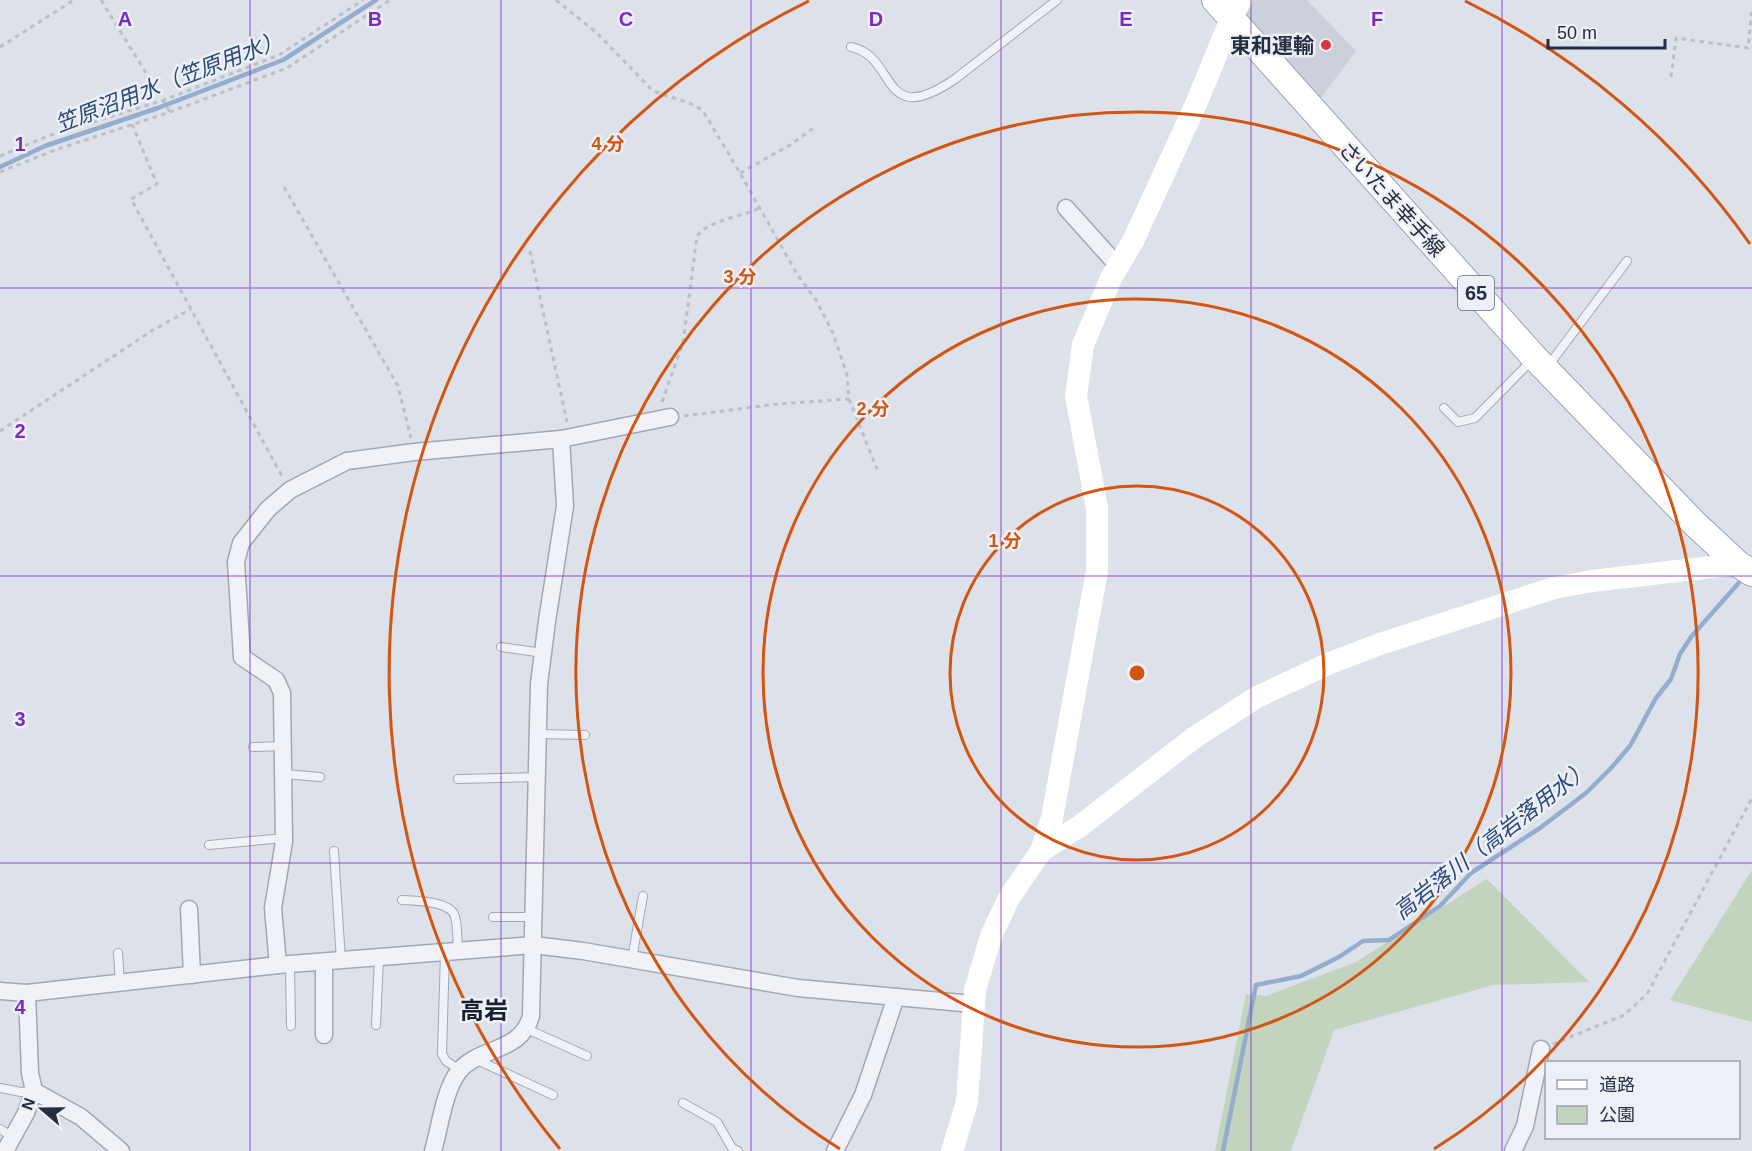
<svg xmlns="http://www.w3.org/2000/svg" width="1752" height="1151" viewBox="0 0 1752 1151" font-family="Arial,'Noto Sans JP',sans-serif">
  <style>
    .built { fill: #cbd0db }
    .green { fill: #c2d3be }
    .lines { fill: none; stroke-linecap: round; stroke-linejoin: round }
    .stream { stroke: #94accd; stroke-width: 4.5 }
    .lane-casing { stroke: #a2a7b3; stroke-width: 10 }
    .street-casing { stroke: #a2a7b3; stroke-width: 19 }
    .primary-casing { stroke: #9ba4b6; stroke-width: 28 }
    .path { stroke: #bbbfc8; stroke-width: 3; stroke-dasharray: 4.5 4.5; stroke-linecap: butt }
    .lane { stroke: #f0f2f7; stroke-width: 8 }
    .street { stroke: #f0f2f7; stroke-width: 16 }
    .secondary { stroke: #fff; stroke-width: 22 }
    .primary { stroke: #fff; stroke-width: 26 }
    .grid { fill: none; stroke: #7b2cbf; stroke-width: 1.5; stroke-opacity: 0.55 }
    .ring { fill: none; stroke: #d45511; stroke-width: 3 }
    .poi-dot { fill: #db3543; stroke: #edf0f6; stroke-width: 2 }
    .labels { text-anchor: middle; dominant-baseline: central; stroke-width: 5; stroke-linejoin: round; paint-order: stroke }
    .shield { fill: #edf0f6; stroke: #616877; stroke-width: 1.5 }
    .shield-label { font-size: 20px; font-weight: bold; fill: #252d41 }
    .poi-label { font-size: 21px; font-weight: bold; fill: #252d41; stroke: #edf0f6; text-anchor: end }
    .street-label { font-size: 21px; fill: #252d41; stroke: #edf0f6 }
    .water-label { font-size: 22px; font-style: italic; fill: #2b4979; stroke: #edf0f6 }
    .quarter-label { font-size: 24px; font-weight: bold; fill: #181f31; stroke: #edf0f6 }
    .grid-label { font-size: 20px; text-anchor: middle; font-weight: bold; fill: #7b2cbf; stroke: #edf0f6; stroke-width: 5; stroke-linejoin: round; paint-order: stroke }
    .centre { fill: #d45511; stroke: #edf0f6; stroke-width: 3 }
    .ring-label { font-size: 18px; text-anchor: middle; font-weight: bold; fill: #d45511; stroke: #edf0f6; stroke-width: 5; stroke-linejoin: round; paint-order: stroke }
  </style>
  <rect width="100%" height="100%" fill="#dde1e9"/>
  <!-- built -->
  <polygon class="built" points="1252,0 1307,0 1356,51 1317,103 1250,29 1246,11"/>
  <!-- green -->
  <g class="green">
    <polygon points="1752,870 1752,1022 1670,1000"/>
    <polygon points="1487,879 1589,982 1493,985 1334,1030 1291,1151 1215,1151 1246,994 1266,996 1356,962"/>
  </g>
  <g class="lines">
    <!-- stream -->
    <g class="stream">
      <polyline points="0,167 45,146 158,108 283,60 376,0"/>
      <polyline points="1223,1151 1256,985 1301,976 1339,957 1363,941 1389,940 1440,906 1471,873 1540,828 1586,793 1612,767 1630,746 1656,698 1671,679 1680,654 1691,637 1743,578"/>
    </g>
    <defs>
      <g id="lane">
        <path d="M851,47C898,56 879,131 955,79L1057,0"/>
        <polyline points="1548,366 1627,261"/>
        <polyline points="1444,408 1458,422 1475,418 1532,360"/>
        <polyline points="501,647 543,653"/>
        <polyline points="538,734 585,735"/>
        <polyline points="253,747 284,746"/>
        <polyline points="284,774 320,777"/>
        <polyline points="458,779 538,777"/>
        <polyline points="209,845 284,838"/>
        <polyline points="334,851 341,961"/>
        <path d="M402,900C416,901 452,901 455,917C458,927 457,940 458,951"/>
        <polyline points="493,917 534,917"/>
        <polyline points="445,952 442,1054 446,1061 460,1070"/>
        <polyline points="118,953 120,983"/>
        <polyline points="632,959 643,896"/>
        <polyline points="290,965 291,1026"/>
        <polyline points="376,1025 379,958"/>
        <polyline points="527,1029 587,1056"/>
        <polyline points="475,1059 553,1095"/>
        <polyline points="0,1088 21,1092 34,1091"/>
        <polyline points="683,1103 717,1122 732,1148 738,1151"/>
        <polyline points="0,1129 13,1137"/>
      </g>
      <g id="street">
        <polyline points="1066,208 1118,266"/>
        <polyline points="189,909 192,975"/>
        <polyline points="324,962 324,1035"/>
        <polyline points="278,965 273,908 284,842 282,693 276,680 242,657 236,562 241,543 268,509 290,490 347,461 414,452 561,439 670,417"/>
        <polyline points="0,991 27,993 278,965 534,945 583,951 798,988 973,1004"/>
        <polyline points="34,1091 81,1117 121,1151"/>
        <polyline points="5,1151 26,1113 34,1091 30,1073 27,993"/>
        <path d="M433,1151C440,1127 444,1090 459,1071C480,1046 521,1053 531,1016L539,684L547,621L565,506L561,439"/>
        <polyline points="835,1151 863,1095 896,997"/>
        <polyline points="1513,1151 1525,1126 1541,1049"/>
      </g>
      <polyline id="primary" points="1215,0 1534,357 1694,523 1738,564 1752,573"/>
    </defs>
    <!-- lane casing -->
    <use href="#lane" class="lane-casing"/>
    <!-- street casing -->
    <use href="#street" class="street-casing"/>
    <!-- primary casing -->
    <use href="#primary" class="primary-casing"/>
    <!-- path -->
    <g class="path">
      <polyline points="101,0 170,112"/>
      <path d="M556,0L597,33L651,89C667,99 689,99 703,111L740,173L797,274L816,300L833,333L847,375L849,399L877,469"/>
      <polyline points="0,47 74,0"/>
      <polyline points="1671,77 1676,38 1748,48 1752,8"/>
      <polyline points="132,124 157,184 131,199 283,478"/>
      <polyline points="0,156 48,136 164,100 279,55 363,0"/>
      <polyline points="0,172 55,150 170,112 287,68 390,0"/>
      <polyline points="740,173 790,145 815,127"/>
      <polyline points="284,187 398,386 411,438"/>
      <polyline points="530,251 567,422"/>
      <path d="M662,402L683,343L697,236C709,220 741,217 760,208"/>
      <polyline points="684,416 777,404 849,399"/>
      <polyline points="0,431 153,330 191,309"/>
      <polyline points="1553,1044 1624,1015 1647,994 1752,798"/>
    </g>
    <!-- lane -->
    <use href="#lane" class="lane"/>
    <!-- street -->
    <use href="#street" class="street"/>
    <!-- secondary -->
    <g class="secondary">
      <polyline points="1041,851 1080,826 1195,737 1257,697 1330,663 1380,644 1554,588 1592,581 1738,564"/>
      <polyline points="952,1151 967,1102 975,990 991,936 1009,898 1041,851 1052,818 1097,571 1097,508 1076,396 1083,345 1111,278 1133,241 1196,104 1231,19 1241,0"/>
    </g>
    <!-- primary -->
    <use href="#primary" class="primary"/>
  </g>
  <!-- grid -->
  <path class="grid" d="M250,0V1151M501,0V1151M751,0V1151M1001,0V1151M1251,0V1151M1502,0V1151M0,288H1752M0,576H1752M0,863H1752"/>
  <!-- distance rings -->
  <g class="ring">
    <circle cx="1137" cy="673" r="187"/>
    <circle cx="1137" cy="673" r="374"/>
    <path d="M840 1149A561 561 0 1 1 1434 1149"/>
    <path d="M560 1149A748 748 0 0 1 809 1M1465 1A748 748 0 0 1 1750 244"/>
  </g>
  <!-- markers -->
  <circle class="poi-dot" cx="1326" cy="45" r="6"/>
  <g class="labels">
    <!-- shield labels -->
    <rect class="shield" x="1458" y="276" width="36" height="34" rx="4.5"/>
    <g class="shield-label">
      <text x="1476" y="293">65</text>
    </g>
    <!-- poi labels -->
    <g class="poi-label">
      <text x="1314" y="45">東和運輸</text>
    </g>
    <!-- street labels -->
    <g class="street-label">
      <text transform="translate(1392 199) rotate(48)">さいたま幸手線</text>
    </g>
    <!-- water labels -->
    <g class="water-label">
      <text transform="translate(169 82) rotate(-21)">笠原沼用水（笠原用水）</text>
      <text transform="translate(1492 840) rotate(-38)">高岩落川（高岩落用水）</text>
    </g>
    <!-- quarter labels -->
    <g class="quarter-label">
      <text x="484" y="1010">高岩</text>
    </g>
  </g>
  <g class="grid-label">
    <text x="125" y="26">A</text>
    <text x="375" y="26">B</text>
    <text x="626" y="26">C</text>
    <text x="876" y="26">D</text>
    <text x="1126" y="26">E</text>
    <text x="1377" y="26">F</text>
    <text x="20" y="151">1</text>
    <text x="20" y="438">2</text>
    <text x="20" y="726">3</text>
    <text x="20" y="1014">4</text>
  </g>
  <circle cx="1137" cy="673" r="9" class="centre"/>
  <g class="ring-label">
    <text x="608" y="150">4 分</text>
    <text x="740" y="283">3 分</text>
    <text x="873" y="415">2 分</text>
    <text x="1005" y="547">1 分</text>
  </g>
  <!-- legend -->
  <rect x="1545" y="1061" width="195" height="78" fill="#edf0f6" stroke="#9da2ae" stroke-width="1.5"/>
  <rect x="1557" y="1080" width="30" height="9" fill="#ffffff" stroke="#9da2ae" stroke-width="1.5"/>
  <text x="1599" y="1091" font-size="18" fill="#252d41">道路</text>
  <rect x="1557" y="1106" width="30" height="18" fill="#c2d3be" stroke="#9da2ae" stroke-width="1.5"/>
  <text x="1599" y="1121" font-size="18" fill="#252d41">公園</text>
  <!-- north arrow -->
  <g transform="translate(42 1109) rotate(290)" stroke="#edf0f6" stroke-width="4.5" paint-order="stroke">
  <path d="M0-4.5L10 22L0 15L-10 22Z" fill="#252d41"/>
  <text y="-9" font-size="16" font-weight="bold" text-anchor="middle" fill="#252d41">N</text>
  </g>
  <!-- scale -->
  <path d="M1548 39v9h117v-9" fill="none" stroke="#252d41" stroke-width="3"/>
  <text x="1557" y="39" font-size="18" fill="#252d41" stroke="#edf0f6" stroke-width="4.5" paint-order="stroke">50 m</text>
</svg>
